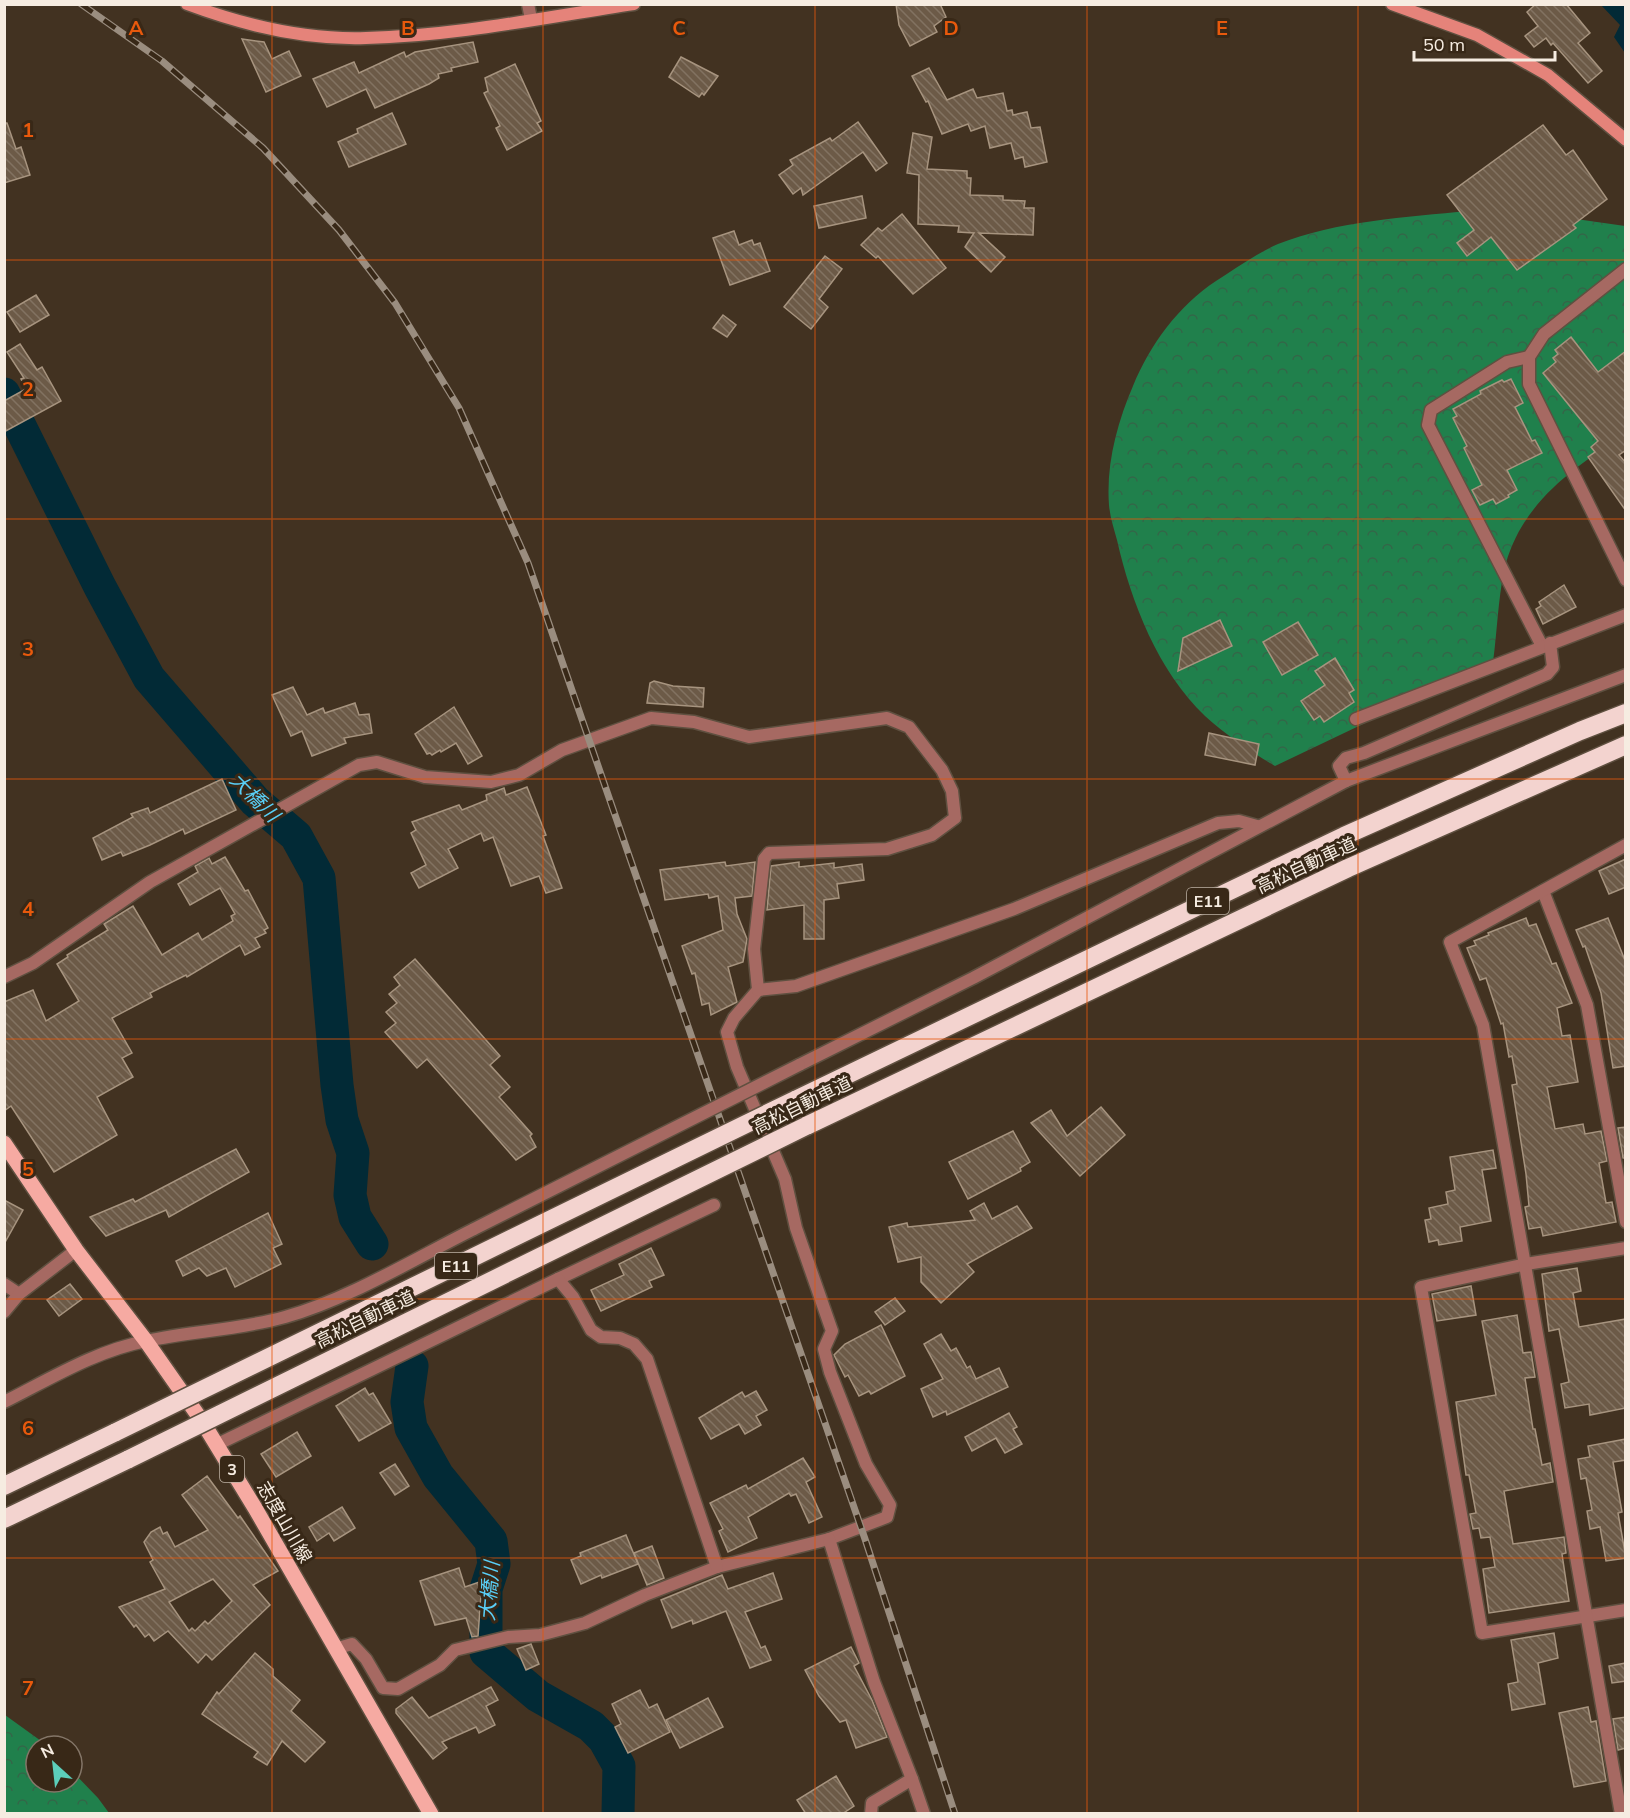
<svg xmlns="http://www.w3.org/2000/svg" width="1630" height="1818" viewBox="0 0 1630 1818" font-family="Mulish,'Noto Sans JP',sans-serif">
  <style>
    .forest { fill: url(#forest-crowns) }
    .water { fill: #022a36 }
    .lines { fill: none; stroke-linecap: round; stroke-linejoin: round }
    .river { stroke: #022a36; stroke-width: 33 }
    .building { fill: url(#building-back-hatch); stroke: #a7947f; stroke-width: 1.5; fill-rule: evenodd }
    .minor-casing { stroke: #5f5040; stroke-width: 15 }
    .tertiary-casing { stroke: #5f5040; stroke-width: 15 }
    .secondary-casing { stroke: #5f5040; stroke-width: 15 }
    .primary-casing { stroke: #5f5040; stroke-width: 18 }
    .motorway-casing { stroke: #5f5040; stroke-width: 21 }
    .minor { stroke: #a66962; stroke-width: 12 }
    .tertiary { stroke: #a66962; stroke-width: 12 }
    .secondary { stroke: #e5837a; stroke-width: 12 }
    .primary { stroke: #f6aaa2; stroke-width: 15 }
    .motorway { stroke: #f3d3cf; stroke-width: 18 }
    .rail-casing { stroke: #9a8d7f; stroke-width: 7 }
    .rail { stroke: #382817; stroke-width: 4.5; stroke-dasharray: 14; stroke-linecap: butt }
    .tertiary-bridge-casing { stroke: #5f5040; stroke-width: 15; stroke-linecap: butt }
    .motorway-bridge-casing { stroke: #5f5040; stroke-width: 21; stroke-linecap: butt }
    .tertiary-bridge { stroke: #a66962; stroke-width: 12 }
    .motorway-bridge { stroke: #f3d3cf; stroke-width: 18 }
    .grid { fill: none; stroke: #e8590c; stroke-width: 1.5; stroke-opacity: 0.55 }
    .labels { text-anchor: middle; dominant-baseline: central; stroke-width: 6; stroke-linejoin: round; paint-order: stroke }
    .shield { fill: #382817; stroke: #bdb1a4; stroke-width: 1.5 }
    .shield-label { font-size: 16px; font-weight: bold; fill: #f6ece1 }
    .street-label { font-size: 18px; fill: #f6ece1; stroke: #382817 }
    .water-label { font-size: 20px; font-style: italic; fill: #59cff7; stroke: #382817 }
    .grid-label { font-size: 20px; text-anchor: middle; font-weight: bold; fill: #e8590c; stroke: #382817; stroke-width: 6; stroke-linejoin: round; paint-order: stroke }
  </style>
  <defs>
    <pattern id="forest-crowns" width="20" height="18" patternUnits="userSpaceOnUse" patternTransform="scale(1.5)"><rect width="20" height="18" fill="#20804c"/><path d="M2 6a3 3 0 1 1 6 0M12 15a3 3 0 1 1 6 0" fill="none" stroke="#336648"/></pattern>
    <pattern id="building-back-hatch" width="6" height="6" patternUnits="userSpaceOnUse" patternTransform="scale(1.5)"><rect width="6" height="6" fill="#6c5a47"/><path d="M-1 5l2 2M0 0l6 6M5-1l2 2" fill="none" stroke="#827261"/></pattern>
  </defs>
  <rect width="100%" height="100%" fill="#423221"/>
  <!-- forest -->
  <g class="forest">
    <path d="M1469,211L1562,217L1625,226V435C1572,468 1519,505 1504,571C1498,600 1497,632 1493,662L1275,766C1251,752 1226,735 1205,716C1158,671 1131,602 1117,540C1114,529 1110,517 1109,505C1106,465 1117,423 1133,386C1150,345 1178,306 1216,281C1235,269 1257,253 1278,244C1337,221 1406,217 1469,211Z"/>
    <polygon points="5,1715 48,1746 36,1746 36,1782 72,1782 72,1771 98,1798 109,1813 5,1813"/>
  </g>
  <!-- water -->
  <polygon class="water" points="1601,5 1625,5 1625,53 1614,37 1620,25"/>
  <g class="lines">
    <!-- river -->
    <g class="river">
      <polyline points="4,394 100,587 149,678 255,801 296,836 319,878 337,1085 342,1120 353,1153 350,1195 355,1217 372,1244"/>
      <polyline points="412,1366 407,1402 411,1428 438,1476 491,1541 494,1564 486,1589 486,1652 538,1696 591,1726 604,1739 619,1766 618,1814"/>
    </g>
  </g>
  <!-- building -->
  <g class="building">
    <polygon points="896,4 940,4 946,17 934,26 937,32 910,46 899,25"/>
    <polygon points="1536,4 1566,4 1590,33 1578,43 1602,71 1588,83 1553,43 1551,45 1546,38 1534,47 1525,36 1538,26 1527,12"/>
    <polygon points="242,39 264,42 272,59 289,51 301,76 266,92"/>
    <polygon points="473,42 478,62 451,68 452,71 438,74 439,78 429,84 375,108 366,89 327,107 313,79 354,62 359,73 404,52 406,57 415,52"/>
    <polygon points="681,57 718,76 704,95 702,93 699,97 669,77"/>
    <polygon points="515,64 541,121 537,123 542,131 507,150 496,128 500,126 484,93 488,91 485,78"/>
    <polygon points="929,68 947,100 973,89 977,98 1003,93 1007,111 1012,110 1013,115 1027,112 1031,128 1040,127 1047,162 1025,167 1023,157 1015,159 1011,143 990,148 985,126 971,131 968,124 942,134 928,101 926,102 912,76"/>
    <polygon points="392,113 406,144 349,167 338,142 358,133 357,129"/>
    <polygon points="858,122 887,163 876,171 863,152 803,195 801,188 793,194 779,175 793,165 790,160 830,138 832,141"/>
    <polygon points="4,123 7,123 16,149 21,147 30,175 4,183"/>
    <polygon points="1543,125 1566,155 1573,150 1607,199 1573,225 1576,228 1517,270 1491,237 1467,256 1457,243 1474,230 1447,195"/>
    <polygon points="913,133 932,137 927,169 967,171 967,178 971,178 970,195 1003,196 1003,200 1025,201 1024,208 1034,208 1033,235 979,233 1005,257 991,272 965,247 974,233 958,232 959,226 918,224 919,175 907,173"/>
    <polygon points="862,196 866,218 819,228 814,206"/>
    <polygon points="902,214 946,268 913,294 878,256 876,258 861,245 878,228 882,231"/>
    <polygon points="734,231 739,245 752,240 754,245 760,243 770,271 730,285 713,238"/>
    <polygon points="825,256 842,269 819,299 828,307 811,329 784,307"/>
    <polygon points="36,295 49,315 20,332 7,312"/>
    <polygon points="723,315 736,325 727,337 713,328"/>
    <polygon points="1571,337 1598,372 1626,351 1626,450 1619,455 1626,463 1626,511 1588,457 1595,452 1591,447 1598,441 1543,373 1556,362 1553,358 1558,354 1555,350"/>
    <polygon points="20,344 37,370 42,367 61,401 4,432 4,401 26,389 21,379 24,378 7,352"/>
    <polygon points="1511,379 1523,403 1515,407 1532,441 1535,440 1542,453 1507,470 1517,490 1508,495 1509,497 1496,504 1493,499 1480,505 1472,490 1482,485 1464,448 1467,446 1453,418 1457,416 1453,409 1481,394 1480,391 1502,380 1504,382"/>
    <polygon points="1564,585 1576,607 1543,624 1536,609 1541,606 1539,602"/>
    <polygon points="1220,620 1232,646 1178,671 1183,638"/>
    <polygon points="1298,622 1318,655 1282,675 1263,642"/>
    <polygon points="1335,658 1354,690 1349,693 1354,702 1324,722 1320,716 1314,720 1301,701 1325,685 1315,671"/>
    <polygon points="654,681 673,686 704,688 703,707 647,703 650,683"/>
    <polygon points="293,687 307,715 323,708 325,713 355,703 359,715 369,714 372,733 344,738 346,743 312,756 302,731 291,736 272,695"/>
    <polygon points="454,707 482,756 468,764 456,743 441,752 440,750 432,755 430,753 427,754 415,734"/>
    <polygon points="1209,733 1259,744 1255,765 1205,755"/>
    <polygon points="222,779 236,810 185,834 183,829 150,845 123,856 121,852 102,860 93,838 133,817 131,814 148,808 150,813"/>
    <polygon points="527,787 546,835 543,836 562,888 546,893 539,876 511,886 493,837 484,841 481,833 448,849 458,868 419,888 411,873 426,865 411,833 416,830 412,822 459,805 462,810 487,800 486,795 504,788 506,795"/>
    <polygon points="225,857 245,891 248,890 268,928 264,930 266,933 255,938 260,947 245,955 240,945 187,977 186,975 150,993 152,997 112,1018 132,1053 122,1058 133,1077 97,1097 117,1135 54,1172 11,1106 4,1111 4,1002 33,990 46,1021 79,1001 57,964 68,957 67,955 108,930 104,924 133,906 162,955 198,933 202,940 233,921 231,916 235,914 220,888 190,905 178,884 198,872 195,866 209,858 212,864"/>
    <polygon points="1626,859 1626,887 1609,894 1599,871"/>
    <polygon points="725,862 726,866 755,862 752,896 735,898 737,914 747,939 743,962 728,967 737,1002 711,1015 709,1003 702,1005 695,973 692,974 682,946 723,930 718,896 709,898 708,894 665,900 660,870"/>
    <polygon points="799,862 799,867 834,863 834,868 862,864 864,880 837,884 839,898 824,900 824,939 804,939 804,905 767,910 771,866"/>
    <polygon points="1526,918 1529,926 1536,924 1552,964 1556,963 1572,1003 1557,1008 1562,1036 1570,1035 1578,1082 1547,1087 1555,1129 1583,1124 1585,1134 1601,1131 1607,1161 1599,1163 1606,1203 1612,1202 1616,1222 1543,1236 1541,1227 1529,1229 1525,1207 1529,1206 1526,1174 1512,1085 1517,1084 1512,1056 1509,1057 1503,1023 1501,1024 1486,978 1480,980 1467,948 1476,945 1474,941 1489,935 1488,933"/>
    <polygon points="1608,918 1626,963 1626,1066 1613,1068 1601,993 1585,946 1583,947 1576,930"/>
    <polygon points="415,959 500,1056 490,1065 510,1087 499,1097 532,1134 530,1136 536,1147 516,1160 427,1059 417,1068 385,1032 396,1023 386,1012 397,1003 389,994 400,985 394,977"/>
    <polygon points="1101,1107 1125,1135 1080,1176 1031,1123 1051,1110 1067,1136"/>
    <polygon points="1626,1127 1626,1158 1623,1158 1618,1128"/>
    <polygon points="1013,1131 1030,1162 1020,1168 1021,1171 968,1199 949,1162"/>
    <polygon points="236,1149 249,1172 169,1217 166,1210 106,1236 90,1217 133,1199 135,1202"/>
    <polygon points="1493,1150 1496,1168 1482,1170 1491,1221 1460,1227 1462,1241 1439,1245 1438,1240 1429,1242 1425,1220 1431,1219 1429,1208 1448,1204 1446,1192 1455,1190 1450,1157"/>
    <polygon points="4,1200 23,1210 4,1244"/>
    <polygon points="984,1203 992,1219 1017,1206 1032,1228 967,1264 974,1272 941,1303 921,1282 921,1257 898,1262 889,1227 907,1223 908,1227 975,1220 970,1211"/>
    <polygon points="268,1213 282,1244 273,1248 281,1264 235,1287 226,1268 207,1276 199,1268 183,1276 176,1261"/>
    <polygon points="651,1248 664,1275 649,1281 652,1287 601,1311 591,1290 624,1275 619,1264"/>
    <polygon points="1577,1268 1581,1291 1573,1293 1579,1327 1626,1319 1626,1408 1590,1415 1589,1404 1565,1408 1561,1384 1569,1382 1559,1329 1549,1331 1542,1274"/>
    <polygon points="70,1284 82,1299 59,1316 47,1300"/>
    <polygon points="1471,1286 1476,1315 1437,1321 1432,1294"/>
    <polygon points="895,1298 905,1311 885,1325 875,1312"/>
    <polygon points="1517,1315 1523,1353 1531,1352 1535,1377 1525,1378 1533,1429 1535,1429 1542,1465 1550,1463 1553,1482 1504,1491 1513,1544 1564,1537 1566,1553 1562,1554 1569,1601 1489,1613 1483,1569 1495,1567 1490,1537 1481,1538 1479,1528 1473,1529 1470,1514 1476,1513 1469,1475 1466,1475 1456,1402 1496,1395 1482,1321"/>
    <polygon points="881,1325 905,1376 871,1394 869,1391 859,1396 848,1375 845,1377 834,1355 845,1344"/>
    <polygon points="941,1334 951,1351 956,1348 967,1368 970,1366 976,1379 999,1368 1008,1387 947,1415 946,1411 933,1417 921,1389 943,1379 924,1344"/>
    <polygon points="365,1388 369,1395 373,1393 391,1423 359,1441 336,1406"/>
    <polygon points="756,1391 767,1410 756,1416 761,1425 745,1434 739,1424 711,1439 699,1418 742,1392 745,1397"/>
    <polygon points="1009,1413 1017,1427 1013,1429 1022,1444 1005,1453 996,1438 972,1451 965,1437"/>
    <polygon points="297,1432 311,1456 276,1477 261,1454"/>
    <polygon points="1626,1439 1626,1460 1613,1462 1622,1512 1618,1513 1626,1558 1606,1561 1600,1527 1590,1529 1587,1511 1592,1510 1586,1478 1581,1479 1578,1459 1590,1457 1588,1446"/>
    <polygon points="803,1458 815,1477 806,1482 822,1517 809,1523 796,1494 791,1496 789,1493 748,1517 757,1538 728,1552 719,1531 723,1529 710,1503 746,1485 748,1489"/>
    <polygon points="395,1464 409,1486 395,1495 380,1473"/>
    <path d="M207,1476L238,1518L240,1516L278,1571L253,1585L270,1605L212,1660L206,1654L198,1663L168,1631L154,1641L149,1634L145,1637L136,1625L134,1627L119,1607L165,1589L150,1562L153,1560L144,1542L151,1532L160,1527L163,1534L167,1532L175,1547L208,1530L182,1495ZM213,1579L232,1601L208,1624L205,1621L195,1631L192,1628L189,1631L169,1602Z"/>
    <polygon points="342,1507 355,1528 334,1541 329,1533 317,1541 309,1527"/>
    <polygon points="626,1535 638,1564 602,1578 601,1575 581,1584 571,1560 581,1556 580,1553"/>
    <polygon points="652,1546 664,1578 647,1585 634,1553"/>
    <polygon points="459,1568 465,1587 482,1581 478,1636 472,1637 466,1618 435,1625 420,1581"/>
    <polygon points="773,1573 782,1599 745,1612 761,1648 765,1646 771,1660 750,1668 726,1611 693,1624 692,1620 672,1628 661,1600 722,1575 728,1589"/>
    <polygon points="1554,1633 1558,1658 1538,1663 1545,1704 1512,1710 1508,1684 1518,1682 1511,1640"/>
    <polygon points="531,1644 539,1664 526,1670 517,1649"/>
    <polygon points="851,1647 859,1663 854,1666 872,1700 887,1737 856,1748 846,1720 840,1722 819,1696 805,1670"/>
    <polygon points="255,1653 273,1669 273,1676 300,1700 291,1711 325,1742 305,1762 282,1741 267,1765 254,1757 258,1752 202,1714 217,1692 219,1694"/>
    <polygon points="1626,1663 1626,1681 1612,1683 1609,1666"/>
    <polygon points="491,1687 498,1700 486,1706 495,1725 479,1733 476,1727 442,1742 447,1748 433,1759 396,1713 396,1709 412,1697 429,1718"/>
    <polygon points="640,1690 649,1708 657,1704 670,1732 628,1753 615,1727 621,1724 612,1704"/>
    <polygon points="708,1698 723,1727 680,1748 666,1720"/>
    <polygon points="1588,1707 1591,1722 1596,1721 1606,1781 1574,1787 1559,1713"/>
    <polygon points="1626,1717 1626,1748 1618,1750 1613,1719"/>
    <polygon points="836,1776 854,1806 842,1814 806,1814 797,1800"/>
  </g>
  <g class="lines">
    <defs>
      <g id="minor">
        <polyline points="528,4 531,19"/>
        <polyline points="1529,357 1507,362 1431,410 1428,425 1542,646"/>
        <polyline points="1356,719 1626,615"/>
        <polyline points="1346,781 1339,766 1346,758 1364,753 1547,674 1553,667 1550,643"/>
        <polyline points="1543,891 1587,1005 1626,1222"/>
        <polyline points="4,977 33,963 150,882 359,765 377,762 425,777 491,782 519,775 562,750 651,718 694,722 749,737 887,718 909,727 942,770 952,791 955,818 932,835 887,849 769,853 764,859 754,949 758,990 734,1018 727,1032 737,1067 785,1179 796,1228 832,1331 824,1349 830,1372 866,1464 890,1505 887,1517 829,1539 717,1567 645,1595 585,1623 540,1635 508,1637 455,1650 440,1665 398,1689 383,1688 366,1659 352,1644 335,1649"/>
        <polyline points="1626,1248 1526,1264 1421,1287 1482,1633 1626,1610"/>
        <polyline points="558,1279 714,1205"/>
        <polyline points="4,1284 19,1294"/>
        <polyline points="4,1312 19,1294 76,1250"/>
        <polyline points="216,1445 558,1279 573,1297 591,1330 601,1337 620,1338 634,1344 647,1359 717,1567"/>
        <polyline points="829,1539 874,1682 912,1779 872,1803 871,1814"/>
        <polyline points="912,1779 924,1814"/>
        <polyline points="1621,1814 1483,1025 1450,942 1626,845"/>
      </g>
      <g id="tertiary">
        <polyline points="1626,269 1544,334 1529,357 1529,384 1626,580"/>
        <polyline points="758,990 796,986 1014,909 1218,823 1239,821 1257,826"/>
        <polyline points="799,1065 973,978 1346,781 1626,675"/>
        <path d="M4,1402C50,1379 95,1351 146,1341C192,1331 239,1330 285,1317C347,1300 416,1258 474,1229"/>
      </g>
      <g id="secondary">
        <path d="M187,4C243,25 306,40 366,38C456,36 546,17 634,4"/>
        <polyline points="1392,4 1477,35 1548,75 1626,140"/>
      </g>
      <polyline id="primary" points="4,1143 76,1250 146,1341 202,1421 255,1508 431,1814"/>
      <g id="motorway">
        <polyline points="795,1100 1344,836 1580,731 1626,713"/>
        <polyline points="806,1126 1348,868 1626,745"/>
        <polyline points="4,1486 116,1432"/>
        <polyline points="4,1519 129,1459"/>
      </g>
    </defs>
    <!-- minor casing -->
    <use href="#minor" class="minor-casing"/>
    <!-- tertiary casing -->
    <use href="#tertiary" class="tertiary-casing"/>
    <!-- secondary casing -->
    <use href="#secondary" class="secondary-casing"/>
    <!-- primary casing -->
    <use href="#primary" class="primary-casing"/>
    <!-- motorway casing -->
    <use href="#motorway" class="motorway-casing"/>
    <!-- minor -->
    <use href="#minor" class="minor"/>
    <!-- tertiary -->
    <use href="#tertiary" class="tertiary"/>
    <!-- secondary -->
    <use href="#secondary" class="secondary"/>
    <!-- primary -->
    <use href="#primary" class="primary"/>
    <!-- motorway -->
    <use href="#motorway" class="motorway"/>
    <defs>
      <polyline id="rail" points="81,4 162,61 263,148 339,230 395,303 459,408 528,563 865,1539 955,1814"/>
    </defs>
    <!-- rail casing -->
    <use href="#rail" class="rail-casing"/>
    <!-- rail -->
    <use href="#rail" class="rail"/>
    <defs>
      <polyline id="tertiary-bridge" points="474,1229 799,1065"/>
      <g id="motorway-bridge">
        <polyline points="116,1432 795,1100"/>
        <polyline points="129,1459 806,1126"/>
      </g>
    </defs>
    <!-- tertiary-bridge casing -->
    <use href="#tertiary-bridge" class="tertiary-bridge-casing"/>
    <!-- motorway-bridge casing -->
    <use href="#motorway-bridge" class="motorway-bridge-casing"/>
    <!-- tertiary-bridge -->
    <use href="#tertiary-bridge" class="tertiary-bridge"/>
    <!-- motorway-bridge -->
    <use href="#motorway-bridge" class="motorway-bridge"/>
  </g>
  <!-- grid -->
  <path class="grid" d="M272,4V1814M543,4V1814M815,4V1814M1087,4V1814M1358,4V1814M4,260H1626M4,519H1626M4,779H1626M4,1039H1626M4,1299H1626M4,1558H1626"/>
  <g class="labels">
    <!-- shield labels -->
    <g class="shield">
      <rect x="1187" y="888" width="42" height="26" rx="4.5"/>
      <rect x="435" y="1253" width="42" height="26" rx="4.5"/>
      <rect x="220" y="1456" width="24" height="26" rx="4.5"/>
    </g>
    <g class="shield-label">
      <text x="1208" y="901">E11</text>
      <text x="456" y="1266">E11</text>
      <text x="232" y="1469">3</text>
    </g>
    <!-- street labels -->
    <g class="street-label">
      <text transform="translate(1306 865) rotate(-25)">高松自動車道</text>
      <text transform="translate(802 1105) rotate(-26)">高松自動車道</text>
      <text transform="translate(365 1319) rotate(-26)">高松自動車道</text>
      <text transform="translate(285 1522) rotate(60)">志度山川線</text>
    </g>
    <!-- water labels -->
    <g class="water-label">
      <text transform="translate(255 797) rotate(45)">大橋川</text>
      <text transform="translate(489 1591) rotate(-85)">大橋川</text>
    </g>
  </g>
  <g class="grid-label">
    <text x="136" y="35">A</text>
    <text x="408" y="35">B</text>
    <text x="679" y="35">C</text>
    <text x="951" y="35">D</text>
    <text x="1222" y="35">E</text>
    <text x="28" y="137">1</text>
    <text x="28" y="396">2</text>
    <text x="28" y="656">3</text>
    <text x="28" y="916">4</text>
    <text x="28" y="1176">5</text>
    <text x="28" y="1435">6</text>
    <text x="28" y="1695">7</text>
  </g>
  <!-- border -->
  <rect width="1630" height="1818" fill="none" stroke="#f6ece1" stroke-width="12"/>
  <!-- north arrow -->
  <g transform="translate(54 1764) rotate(333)"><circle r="28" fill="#382817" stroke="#847668" stroke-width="1.5"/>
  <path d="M0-4.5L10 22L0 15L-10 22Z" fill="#5cceba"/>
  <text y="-9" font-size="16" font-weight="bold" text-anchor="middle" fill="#f6ece1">N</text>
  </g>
  <!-- scale -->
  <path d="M1414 51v9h141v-9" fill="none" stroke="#f6ece1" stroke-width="3"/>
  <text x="1423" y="51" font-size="18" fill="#f6ece1" stroke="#382817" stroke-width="4.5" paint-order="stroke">50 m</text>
</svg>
